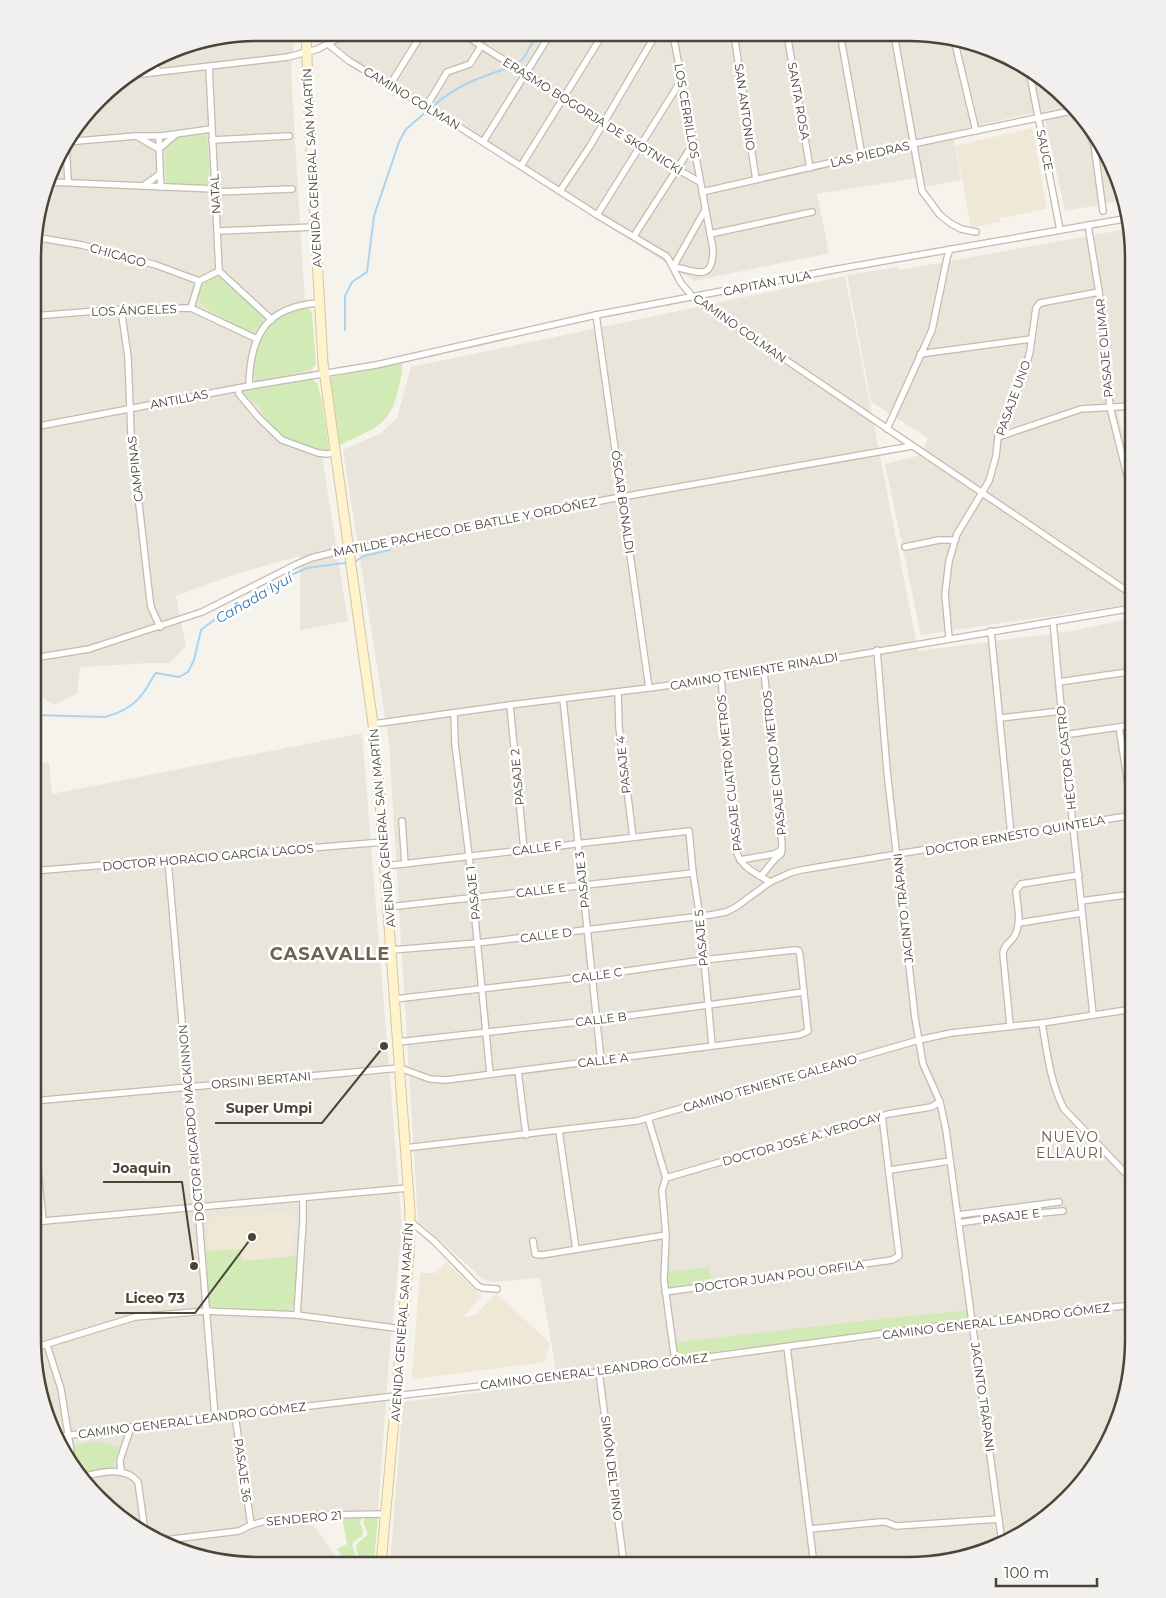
<svg xmlns="http://www.w3.org/2000/svg" width="1166" height="1598" viewBox="0 0 1166 1598" font-family="Montserrat,sans-serif">
  <style>
    .residential { fill: #eae5da }
    .education { fill: #efe8d6 }
    .green { fill: #d2eab5 }
    .lines { fill: none; stroke-linecap: round; stroke-linejoin: round }
    .stream { stroke: #a9d4f2; stroke-width: 2 }
    .street-casing { stroke: #c2bbae; stroke-width: 8 }
    .secondary-casing { stroke: #d6c79b; stroke-width: 11 }
    .street { stroke: #fff; stroke-width: 5.5 }
    .secondary { stroke: #fff3cd; stroke-width: 9 }
    .labels { text-anchor: middle; dominant-baseline: central; stroke-width: 5; stroke-linejoin: round; paint-order: stroke }
    .street-label { font-size: 12px; fill: #4b4439; stroke: #fff }
    .water-label { font-size: 14px; font-style: italic; fill: #2e7ab2; stroke: #fff }
    .neighbourhood-label { font-size: 14px; letter-spacing: 1px; fill: #6e6250; stroke: #fff }
    .district-label { font-size: 18px; font-weight: bold; letter-spacing: 1px; fill: #6e6250; stroke: #fff }
    .rim { fill: none; stroke: #4b4439; stroke-width: 2.5 }
    .leader { fill: none; stroke: #4b4439; stroke-width: 2 }
    .callout-dot { fill: #4b4439; stroke: #fff; stroke-width: 2 }
    .callout-label { font-size: 14px; text-anchor: middle; font-weight: bold; fill: #4b4439; stroke: #fff; stroke-width: 5; stroke-linejoin: round; paint-order: stroke }
  </style>
  <rect width="100%" height="100%" fill="#f6f3ec"/>
  <!-- residential -->
  <g class="residential">
    <polygon points="258,33 295,33 291,72 304,288 323,462 348,621 300,630 300,556 235,574 176,596 186,646 170,663 150,663 80,667 77,693 55,705 34,693 34,228 63,145 110,88 185,45"/>
    <polygon points="317,33 938,34 994,50 1045,79 1110,158 1120,201 1065,211 1043,111 953,131 961,180 925,187 923,177 817,194 829,253 694,281 316,39"/>
    <polygon points="1127,229 1133,258 1133,410 1121,411 1118,413 1133,478 1133,604 921,635 885,464 921,455 928,438 871,402 847,275 897,267 900,270"/>
    <polygon points="845,276 918,651 1072,631 1133,618 1133,1355 1121,1413 1095,1466 1056,1510 1008,1542 908,1565 390,1564 403,1402 558,1382 540,1278 492,1282 483,1279 418,1221 389,742 343,450 381,433 397,418 411,367"/>
    <polygon points="362,733 402,1228 390,1347 378,1510 304,1512 305,1521 317,1529 340,1564 229,1564 132,1527 89,1489 56,1440 33,1340 34,763 49,763 52,794"/>
  </g>
  <!-- education -->
  <g class="education">
    <polygon points="1032,128 1047,209 1000,218 1000,222 971,228 956,146"/>
    <polygon points="287,1211 290,1212 295,1219 293,1257 242,1261 240,1249 210,1251 208,1224 210,1218 250,1215 253,1218 272,1212"/>
    <polygon points="446,1262 482,1296 463,1317 476,1315 496,1293 550,1343 545,1362 416,1379 412,1376 420,1273 436,1273"/>
  </g>
  <!-- green -->
  <g class="green">
    <polygon points="207,134 210,185 166,184 165,138"/>
    <path d="M214,277H221L264,316L263,326L257,331H250C240,326 204,310 200,302C198,298 199,293 200,290C203,283 207,280 214,277Z"/>
    <path d="M302,308L310,309L312,313L316,363L315,366L302,372L256,380C251,375 252,368 254,362C260,334 273,315 302,308Z"/>
    <path d="M402,363C403,372 400,381 398,390C390,429 368,430 338,446L329,382L332,377Z"/>
    <polygon points="311,378 317,383 322,401 329,450 324,452 281,437 270,425 259,406 242,393 243,389"/>
    <polygon points="1133,450 1133,486 1125,451"/>
    <path d="M240,1249L242,1261L298,1256L295,1301C292,1309 289,1312 280,1312L209,1306L205,1251Z"/>
    <polygon points="708,1267 710,1271 712,1283 668,1287 667,1272"/>
    <polygon points="971,1310 973,1322 675,1361 672,1343 879,1319"/>
    <polygon points="94,1441 119,1446 113,1469 78,1472 73,1446"/>
    <polygon points="363,1516 360,1522 363,1530 362,1536 353,1542 352,1545 359,1564 347,1564 337,1549 347,1544 342,1517"/>
    <path d="M369,1516H378L374,1564H363C353,1545 353,1548 368,1534L363,1522L365,1518Z"/>
  </g>
  <g class="lines">
    <!-- stream -->
    <g class="stream">
      <polyline points="516,64 523,59 538,33"/>
      <path d="M432,107C455,86 480,77 508,68"/>
      <polyline points="345,330 345,296 352,282 367,272 374,216 399,142 406,129 426,112"/>
      <polyline points="1130,414 1133,414"/>
      <polyline points="356,561 364,556 390,550"/>
      <path d="M34,715L105,717C120,713 134,706 143,693C148,687 151,679 156,673L179,677L188,672L194,660L201,630L223,613L247,602L282,579L307,568L345,563"/>
    </g>
    <defs>
      <g id="street">
        <polyline points="461,33 677,169 700,182"/>
        <path d="M673,34L713,249C713,285 694,269 673,267L705,210"/>
        <polyline points="734,34 756,180"/>
        <polyline points="787,34 810,168"/>
        <polyline points="894,34 922,191 940,215 950,223 961,229 976,232"/>
        <polyline points="954,39 976,131"/>
        <polyline points="328,44 349,61 450,121 597,215 666,256 669,260 681,283 693,297 1133,595"/>
        <polyline points="842,44 862,156"/>
        <polyline points="149,65 156,68 159,72"/>
        <polyline points="1029,70 1060,230"/>
        <polyline points="132,75 288,57 318,49 338,38 364,33"/>
        <polyline points="390,85 421,35 424,33"/>
        <polyline points="426,107 447,72 470,64 481,46"/>
        <polyline points="1089,133 1094,144 1103,211"/>
        <polyline points="159,136 160,174"/>
        <polyline points="138,137 159,149 175,135"/>
        <polyline points="212,140 289,136"/>
        <polyline points="65,142 136,136 161,136 211,129"/>
        <polyline points="66,142 68,182"/>
        <polyline points="483,142 551,33"/>
        <polyline points="521,166 603,34"/>
        <polyline points="50,182 215,189"/>
        <polyline points="143,186 160,174 161,187"/>
        <polyline points="560,191 590,146 656,34"/>
        <polyline points="215,192 292,189"/>
        <polyline points="702,192 912,144 1071,111"/>
        <polyline points="597,215 682,79"/>
        <polyline points="1088,225 1099,292 1110,407 1133,499"/>
        <polyline points="218,231 315,227"/>
        <polyline points="710,234 812,212"/>
        <polyline points="634,236 693,144"/>
        <polyline points="34,237 82,245 156,265 199,281"/>
        <polyline points="219,271 272,320"/>
        <polyline points="191,308 199,281 219,271 209,67"/>
        <polyline points="121,309 128,357 131,434 149,592 151,607 160,627"/>
        <polyline points="596,315 649,688"/>
        <polyline points="34,316 121,309 191,308 257,339"/>
        <polyline points="920,354 1031,339"/>
        <path d="M249,386C250,336 265,307 318,303"/>
        <polyline points="238,388 239,394 259,418 282,440 318,453 326,454 334,453"/>
        <polyline points="34,427 249,386 376,365 596,315 838,269 1124,219"/>
        <polyline points="887,429 932,330 947,258 950,249"/>
        <polyline points="998,437 1081,409 1133,406"/>
        <polyline points="905,547 939,540 955,540"/>
        <polyline points="1053,621 1066,760 1093,1014"/>
        <polyline points="991,631 1011,835"/>
        <polyline points="949,638 945,594 949,561 957,534 989,481 996,456 998,437 1024,374 1030,351 1036,308 1040,303 1099,292"/>
        <polyline points="877,650 887,771 915,1018 923,1064 940,1102 946,1130 1002,1543"/>
        <polyline points="34,658 89,649 202,612 295,565 311,558 339,551 384,545 610,499 912,446"/>
        <path d="M721,678L737,853C742,868 757,874 770,882"/>
        <polyline points="1059,682 1128,672"/>
        <polyline points="618,692 619,727 633,837"/>
        <polyline points="563,699 601,1061"/>
        <polyline points="510,705 524,850"/>
        <polyline points="454,713 455,744 469,856 490,1074"/>
        <polyline points="1000,718 1061,711"/>
        <polyline points="373,724 510,705 649,688 721,678 1133,608"/>
        <polyline points="1119,727 1133,815"/>
        <polyline points="1063,735 1133,725"/>
        <polyline points="402,821 405,864"/>
        <polyline points="168,860 198,1207 215,1417"/>
        <polyline points="740,860 774,854 782,850"/>
        <polyline points="385,866 689,831 693,873 700,917 712,1045"/>
        <polyline points="33,871 383,842"/>
        <polyline points="761,876 774,860 781,854 782,844 764,671"/>
        <polyline points="1081,901 1133,894"/>
        <polyline points="388,907 693,873"/>
        <polyline points="1019,923 1082,913"/>
        <polyline points="392,950 477,943 710,915 726,912 736,907 770,882 790,873 801,870 1133,815"/>
        <path d="M1042,1023C1047,1052 1050,1082 1064,1109L1133,1181"/>
        <path d="M1010,1025L1003,954C1003,945 1011,943 1015,935C1022,921 1017,905 1016,891L1021,884L1079,875"/>
        <polyline points="398,1042 597,1020 804,992"/>
        <polyline points="518,1071 526,1135"/>
        <polyline points="33,1101 400,1068 430,1079 446,1080 799,1035 808,1031 800,956 799,951 795,950 703,960 592,976 395,999"/>
        <polyline points="648,1118 666,1178 662,1190 666,1235 664,1280 675,1361"/>
        <polyline points="33,1121 43,1221"/>
        <polyline points="559,1131 576,1249"/>
        <polyline points="405,1148 637,1121 919,1040 951,1033 1042,1023 1133,1009"/>
        <polyline points="890,1170 950,1161"/>
        <polyline points="666,1178 792,1141 837,1131 888,1114 931,1107 940,1102"/>
        <polyline points="958,1215 1059,1202"/>
        <polyline points="410,1221 434,1241 478,1286 483,1288 497,1289"/>
        <polyline points="33,1222 408,1188"/>
        <polyline points="959,1223 1006,1216 1063,1211"/>
        <polyline points="533,1241 535,1254 541,1255 666,1235"/>
        <polyline points="665,1292 892,1260 899,1256 882,1116"/>
        <polyline points="297,1315 303,1221 303,1198"/>
        <polyline points="47,1345 61,1389 73,1465"/>
        <polyline points="787,1347 814,1565"/>
        <polyline points="34,1348 135,1317 206,1311 297,1315 402,1329"/>
        <polyline points="599,1372 624,1565"/>
        <polyline points="235,1415 251,1525"/>
        <polyline points="55,1437 215,1417 599,1372 938,1326 1133,1305"/>
        <polyline points="121,1471 120,1460 131,1427"/>
        <path d="M81,1477C99,1473 124,1465 138,1482L145,1532"/>
        <polyline points="810,1529 880,1522 886,1522 896,1526 999,1519"/>
        <polyline points="165,1540 239,1531 251,1525 265,1521 320,1515 386,1514"/>
      </g>
      <polyline id="secondary" points="306,33 310,135 323,363 373,724 378,775 410,1212 409,1254 381,1564"/>
    </defs>
    <!-- street casing -->
    <use href="#street" class="street-casing"/>
    <!-- secondary casing -->
    <use href="#secondary" class="secondary-casing"/>
    <!-- street -->
    <use href="#street" class="street"/>
    <!-- secondary -->
    <use href="#secondary" class="secondary"/>
  </g>
  <g class="labels">
    <!-- street labels -->
    <g class="street-label">
      <text transform="translate(412 98) rotate(31)">CAMINO COLMAN</text>
      <text transform="translate(799 101) rotate(80)">SANTA ROSA</text>
      <text transform="translate(745 107) rotate(82)">SAN ANTONIO</text>
      <text transform="translate(687 111) rotate(80)">LOS CERRILLOS</text>
      <text transform="translate(593 116) rotate(32)">ERASMO BOGORJA DE SKOTNICKI</text>
      <text transform="translate(1045 150) rotate(78)">SAUCE</text>
      <text transform="translate(870 154) rotate(-13)">LAS PIEDRAS</text>
      <text transform="translate(312 168) rotate(-93)">AVENIDA GENERAL SAN MARTÍN</text>
      <text transform="translate(215 194) rotate(-93)">NATAL</text>
      <text transform="translate(118 255) rotate(16)">CHICAGO</text>
      <text transform="translate(767 283) rotate(-11)">CAPITÁN TULA</text>
      <text transform="translate(134 310) rotate(-2)">LOS ÁNGELES</text>
      <text transform="translate(740 328) rotate(35)">CAMINO COLMAN</text>
      <text transform="translate(1104 348) rotate(-95)">PASAJE OLIMAR</text>
      <text transform="translate(1013 398) rotate(-70)">PASAJE UNO</text>
      <text transform="translate(179 399) rotate(-11)">ANTILLAS</text>
      <text transform="translate(135 469) rotate(-96)">CAMPINAS</text>
      <text transform="translate(623 502) rotate(82)">ÓSCAR BONALDI</text>
      <text transform="translate(465 527) rotate(-11)">MATILDE PACHECO DE BATLLE Y ORDÓÑEZ</text>
      <text transform="translate(754 671) rotate(-10)">CAMINO TENIENTE RINALDI</text>
      <text transform="translate(1066 758) rotate(-96)">HÉCTOR CASTRO</text>
      <text transform="translate(774 763) rotate(-96)">PASAJE CINCO METROS</text>
      <text transform="translate(623 765) rotate(-96)">PASAJE 4</text>
      <text transform="translate(729 773) rotate(-96)">PASAJE CUATRO METROS</text>
      <text transform="translate(517 777) rotate(-95)">PASAJE 2</text>
      <text transform="translate(382 828) rotate(-95)">AVENIDA GENERAL SAN MARTÍN</text>
      <text transform="translate(1015 835) rotate(-10)">DOCTOR ERNESTO QUINTELA</text>
      <text transform="translate(537 848) rotate(-7)">CALLE F</text>
      <text transform="translate(208 857) rotate(-5)">DOCTOR HORACIO GARCÍA LAGOS</text>
      <text transform="translate(582 880) rotate(-96)">PASAJE 3</text>
      <text transform="translate(541 890) rotate(-7)">CALLE E</text>
      <text transform="translate(473 893) rotate(-96)">PASAJE 1</text>
      <text transform="translate(903 908) rotate(-96)">JACINTO TRÁPANI</text>
      <text transform="translate(546 935) rotate(-7)">CALLE D</text>
      <text transform="translate(701 938) rotate(-95)">PASAJE 5</text>
      <text transform="translate(597 975) rotate(-8)">CALLE C</text>
      <text transform="translate(601 1019) rotate(-7)">CALLE B</text>
      <text transform="translate(603 1060) rotate(-7)">CALLE A</text>
      <text transform="translate(261 1080) rotate(-5)">ORSINI BERTANI</text>
      <text transform="translate(770 1083) rotate(-16)">CAMINO TENIENTE GALEANO</text>
      <text transform="translate(191 1123) rotate(-95)">DOCTOR RICARDO MACKINNON</text>
      <text transform="translate(802 1139) rotate(-16)">DOCTOR JOSÉ A. VEROCAY</text>
      <text transform="translate(1011 1216) rotate(-7)">PASAJE E</text>
      <text transform="translate(779 1276) rotate(-8)">DOCTOR JUAN POU ORFILA</text>
      <text transform="translate(996 1321) rotate(-7)">CAMINO GENERAL LEANDRO GÓMEZ</text>
      <text transform="translate(402 1322) rotate(-86)">AVENIDA GENERAL SAN MARTÍN</text>
      <text transform="translate(594 1371) rotate(-7)">CAMINO GENERAL LEANDRO GÓMEZ</text>
      <text transform="translate(983 1397) rotate(82)">JACINTO TRÁPANI</text>
      <text transform="translate(192 1420) rotate(-7)">CAMINO GENERAL LEANDRO GÓMEZ</text>
      <text transform="translate(612 1468) rotate(83)">SIMÓN DEL PINO</text>
      <text transform="translate(243 1470) rotate(82)">PASAJE 36</text>
      <text transform="translate(304 1518) rotate(-5)">SENDERO 21</text>
    </g>
    <!-- water labels -->
    <g class="water-label">
      <text transform="translate(254 598) rotate(-30)">Cañada Iyuí</text>
    </g>
    <!-- neighbourhood labels -->
    <g class="neighbourhood-label">
      <text x="1070" y="1137">NUEVO<tspan x="1070" dy="16">ELLAURI</tspan></text>
    </g>
    <!-- district labels -->
    <g class="district-label">
      <text x="330" y="954">CASAVALLE</text>
    </g>
  </g>
  <!-- crop -->
  <path d="M0 0H1166V1598H0ZM258 41H908A217 217 0 0 1 1125 258V1340A217 217 0 0 1 908 1557H258A217 217 0 0 1 41 1340V258A217 217 0 0 1 258 41Z" fill="#f1f0ef" fill-rule="evenodd"/>
  <path class="rim" d="M258 41H908A217 217 0 0 1 1125 258V1340A217 217 0 0 1 908 1557H258A217 217 0 0 1 41 1340V258A217 217 0 0 1 258 41Z"/>
  <!-- callouts -->
  <path class="leader" d="M384 1046L322 1123H215M194 1266L182 1182H103M252 1237L195 1313H115"/>
  <g class="callout-dot">
    <circle cx="384" cy="1046" r="5"/>
    <circle cx="194" cy="1266" r="5"/>
    <circle cx="252" cy="1237" r="5"/>
  </g>
  <g class="callout-label">
    <text x="269" y="1113">Super Umpi</text>
    <text x="142" y="1173">Joaquin</text>
    <text x="155" y="1303">Liceo 73</text>
  </g>
  <!-- scale -->
  <path d="M996 1578v8h101v-8" fill="none" stroke="#4b4439" stroke-width="2.5"/>
  <text x="1004" y="1578" font-size="15" fill="#4b4439" stroke="#ffffff" stroke-width="4" paint-order="stroke">100 m</text>
</svg>
